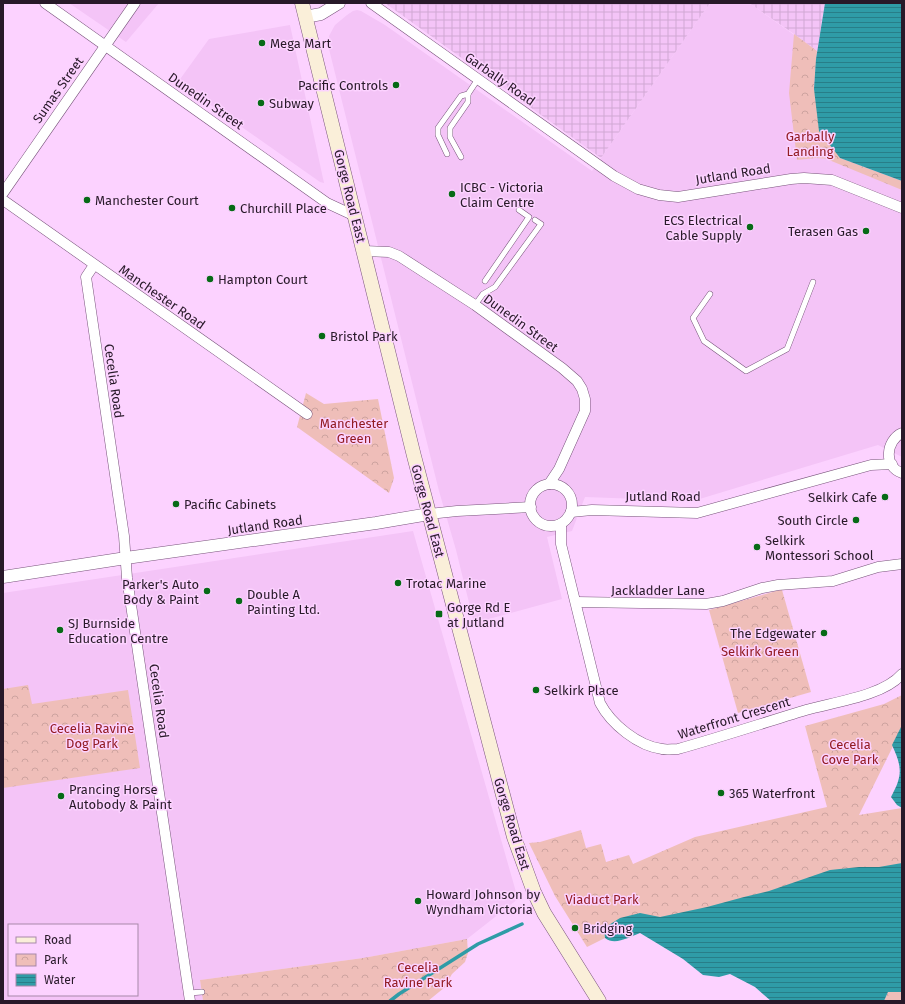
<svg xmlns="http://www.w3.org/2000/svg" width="905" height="1004" viewBox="0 0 905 1004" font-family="'Fira Sans',sans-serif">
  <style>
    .built { fill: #f4c4f7; fill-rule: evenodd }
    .industrial { fill: url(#industrial-grid) }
    .park { fill: url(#park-crowns) }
    .water { fill: url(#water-rules) }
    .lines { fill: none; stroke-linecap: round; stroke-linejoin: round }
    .stream { stroke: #2f9ca7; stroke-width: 3.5 }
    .service-casing { stroke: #78547b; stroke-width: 6 }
    .minor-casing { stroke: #78547b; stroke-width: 11 }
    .tertiary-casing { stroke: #78547b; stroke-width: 13 }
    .secondary-casing { stroke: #78547b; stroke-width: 15 }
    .service { stroke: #fff; stroke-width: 5 }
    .minor { stroke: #fff; stroke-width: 10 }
    .tertiary { stroke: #fff; stroke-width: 12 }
    .secondary { stroke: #faefd9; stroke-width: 14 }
    .poi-dot { fill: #066a16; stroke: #fcd2ff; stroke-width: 1.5 }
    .labels { text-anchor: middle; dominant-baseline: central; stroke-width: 3; stroke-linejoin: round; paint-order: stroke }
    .poi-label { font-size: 13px; fill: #281929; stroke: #fcd2ff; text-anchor: start }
    .street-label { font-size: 13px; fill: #281929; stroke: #fcd2ff }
    .park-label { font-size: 13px; fill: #921d23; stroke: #fcd2ff }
  </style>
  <defs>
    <pattern id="industrial-grid" width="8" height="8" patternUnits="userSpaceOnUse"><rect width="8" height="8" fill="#f4c4f7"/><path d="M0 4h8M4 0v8" fill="none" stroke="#d1a8d4"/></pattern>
    <pattern id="park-crowns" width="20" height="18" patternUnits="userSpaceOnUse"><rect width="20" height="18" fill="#efbeb9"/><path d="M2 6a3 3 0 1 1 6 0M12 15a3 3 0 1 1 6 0" fill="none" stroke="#cda39f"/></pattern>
    <pattern id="water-rules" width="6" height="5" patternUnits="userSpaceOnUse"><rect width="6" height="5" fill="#2f9ca7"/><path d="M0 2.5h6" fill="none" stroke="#287e88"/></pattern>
  </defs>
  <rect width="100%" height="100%" fill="#fcd2ff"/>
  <!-- built -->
  <g class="built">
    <polygon points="69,3 159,3 126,42"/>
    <polygon points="710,3 749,3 817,51 840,158 902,181 902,457 878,445 693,501 585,497 572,531 547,537 562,599 474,623 456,550 439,491 329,49 329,36 335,25 347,15 353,11 357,10 361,11 385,25 592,171"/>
    <polygon points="290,25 324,183 320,182 178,82 209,39"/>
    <path d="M413,531L518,899L467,939L363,958L200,980L203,1001H3V593ZM9,925H137V995H9Z"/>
  </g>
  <!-- industrial -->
  <g class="industrial">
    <polygon points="385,3 710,3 601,158"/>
    <polygon points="749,3 825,3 817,51 794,34"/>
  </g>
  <!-- park -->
  <g class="park">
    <polygon points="794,34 817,51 814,89 840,158 902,181 902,190 829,160 831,159 816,158 797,160 789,93"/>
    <polygon points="306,393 324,404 378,399 394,478 389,493 297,427"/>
    <polygon points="782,590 811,692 738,713 709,610 776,591"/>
    <polygon points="28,685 32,704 128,690 140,768 3,788 3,689"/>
    <polygon points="902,695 902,728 859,815 902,808 902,863 605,938 587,947 555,896 529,843 540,842 581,830 586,848 601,844 606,862 629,855 633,864 695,837 827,807 805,726 884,704"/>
    <polygon points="467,939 468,953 465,962 452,974 448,981 442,987 448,983 450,983 428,1001 203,1001 200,980 363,958"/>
    <polygon points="888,992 902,992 902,1001 884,1001"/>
  </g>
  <!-- water -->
  <g class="water">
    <polygon points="825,3 902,3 902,181 840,158 819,131 814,89 816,59"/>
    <path d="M902,725V808L897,805L891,797C903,775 902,767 892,745Z"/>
    <path d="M902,863V992H888L884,1001H771L755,987L730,974L719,977L703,975L683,959L640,933C629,937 615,946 605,938L604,928L620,918L640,913L660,917L707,907L744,897L769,891L830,870L859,867H879Z"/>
  </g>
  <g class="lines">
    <!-- stream -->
    <polyline class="stream" points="390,1001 399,994 478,944 522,924"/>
    <defs>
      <g id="service">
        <polyline points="447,154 438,135 438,128 461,96 468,94 478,79"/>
        <polyline points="461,157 450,137 450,128 468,102 468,94"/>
        <polyline points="485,281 529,217 519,210"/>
        <polyline points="710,294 693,318 704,341 746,371 787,349 813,282"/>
        <polyline points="475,305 483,294 495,287 541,224 535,220"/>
        <polyline points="189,993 202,992"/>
      </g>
      <g id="minor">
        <polyline points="45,3 327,203 355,216"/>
        <polyline points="371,3 614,176 638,189 659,195 678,197 791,179 804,178 832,180 902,208"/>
        <polyline points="3,193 135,3"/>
        <polyline points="3,200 307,414"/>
        <polyline points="364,251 389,252 399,256 475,305 562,368 577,381 582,389 585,399 585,411 559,469 549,484"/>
        <polyline points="94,265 86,277 124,536 127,578 190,1001"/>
        <path d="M902,433C886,440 883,467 902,473"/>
        <circle cx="551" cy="505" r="21"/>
        <polyline points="571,512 592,510 697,513 871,465 892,464"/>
        <polyline points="429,514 457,511 531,507"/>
        <path d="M561,524V544L600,703C611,724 638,746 662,749C667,750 672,749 678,749C721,737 763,723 806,710C834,702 883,696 902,674"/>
        <polyline points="576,602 706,604 723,601 762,588 778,585 833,581 878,567 902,564"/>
      </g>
      <g id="tertiary">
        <polyline points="305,17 321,14 339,3"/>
        <polyline points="3,577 126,558 376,523 429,514"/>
      </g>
      <polyline id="secondary" points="302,3 414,456 514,837 534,892 544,913 599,1001"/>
    </defs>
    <!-- service casing -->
    <use href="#service" class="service-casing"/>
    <!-- minor casing -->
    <use href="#minor" class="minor-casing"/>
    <!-- tertiary casing -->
    <use href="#tertiary" class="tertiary-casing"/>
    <!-- secondary casing -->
    <use href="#secondary" class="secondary-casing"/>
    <!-- service -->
    <use href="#service" class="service"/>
    <!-- minor -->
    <use href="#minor" class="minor"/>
    <!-- tertiary -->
    <use href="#tertiary" class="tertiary"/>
    <!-- secondary -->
    <use href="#secondary" class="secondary"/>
  </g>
  <!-- markers -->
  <g class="poi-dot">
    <circle cx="262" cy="43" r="4"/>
    <circle cx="396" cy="85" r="4"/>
    <circle cx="261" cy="103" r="4"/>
    <circle cx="452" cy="194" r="4"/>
    <circle cx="87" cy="200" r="4"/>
    <circle cx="232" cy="208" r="4"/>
    <circle cx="750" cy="227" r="4"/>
    <circle cx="866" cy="231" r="4"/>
    <circle cx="210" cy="279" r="4"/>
    <circle cx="322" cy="336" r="4"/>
    <circle cx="885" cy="497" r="4"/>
    <circle cx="176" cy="504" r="4"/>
    <circle cx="856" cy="520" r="4"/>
    <circle cx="757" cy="547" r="4"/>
    <circle cx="398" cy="583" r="4"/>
    <circle cx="207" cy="591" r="4"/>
    <circle cx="239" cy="601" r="4"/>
    <rect x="435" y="610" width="8" height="8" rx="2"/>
    <circle cx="60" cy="630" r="4"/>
    <circle cx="824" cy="633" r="4"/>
    <circle cx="536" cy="690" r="4"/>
    <circle cx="721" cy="793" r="4"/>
    <circle cx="61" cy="796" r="4"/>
    <circle cx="418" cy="901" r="4"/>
    <circle cx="575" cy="928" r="4"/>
  </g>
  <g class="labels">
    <!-- poi labels -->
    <g class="poi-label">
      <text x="270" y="43">Mega Mart</text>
      <text x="388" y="85" text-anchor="end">Pacific Controls</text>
      <text x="269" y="103">Subway</text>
      <text x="460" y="187">ICBC - Victoria<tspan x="460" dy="15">Claim Centre</tspan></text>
      <text x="95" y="200">Manchester Court</text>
      <text x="240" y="208">Churchill Place</text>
      <text x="742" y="220" text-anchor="end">ECS Electrical<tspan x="742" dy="15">Cable Supply</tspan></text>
      <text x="858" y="231" text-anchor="end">Terasen Gas</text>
      <text x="218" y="279">Hampton Court</text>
      <text x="330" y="336">Bristol Park</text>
      <text x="877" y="497" text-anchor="end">Selkirk Cafe</text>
      <text x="184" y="504">Pacific Cabinets</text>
      <text x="848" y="520" text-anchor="end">South Circle</text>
      <text x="765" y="540">Selkirk<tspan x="765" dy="15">Montessori School</tspan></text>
      <text x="406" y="583">Trotac Marine</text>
      <text x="199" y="584" text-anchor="end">Parker's Auto<tspan x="199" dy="15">Body &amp; Paint</tspan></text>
      <text x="247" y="594">Double A<tspan x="247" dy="15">Painting Ltd.</tspan></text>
      <text x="447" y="607">Gorge Rd E<tspan x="447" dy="15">at Jutland</tspan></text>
      <text x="68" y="623">SJ Burnside<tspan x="68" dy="15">Education Centre</tspan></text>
      <text x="816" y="633" text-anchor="end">The Edgewater</text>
      <text x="544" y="690">Selkirk Place</text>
      <text x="69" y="789">Prancing Horse<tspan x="69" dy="15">Autobody &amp; Paint</tspan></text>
      <text x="729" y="793">365 Waterfront</text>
      <text x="426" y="894">Howard Johnson by<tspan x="426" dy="15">Wyndham Victoria</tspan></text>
      <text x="583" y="928">Bridging</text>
    </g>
    <!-- street labels -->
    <g class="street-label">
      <text transform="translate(500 79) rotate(35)">Garbally Road</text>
      <text transform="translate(58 90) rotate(-55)">Sumas Street</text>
      <text transform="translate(206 101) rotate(35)">Dunedin Street</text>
      <text transform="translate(733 174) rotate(-9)">Jutland Road</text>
      <text transform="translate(350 196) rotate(76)">Gorge Road East</text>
      <text transform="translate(162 297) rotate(35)">Manchester Road</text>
      <text transform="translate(521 323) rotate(36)">Dunedin Street</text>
      <text transform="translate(114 381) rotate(82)">Cecelia Road</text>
      <text x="663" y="496">Jutland Road</text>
      <text transform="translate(428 511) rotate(75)">Gorge Road East</text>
      <text transform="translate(265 525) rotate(-8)">Jutland Road</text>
      <text x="658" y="590">Jackladder Lane</text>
      <text transform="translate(159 701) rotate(82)">Cecelia Road</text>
      <text transform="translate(734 718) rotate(-17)">Waterfront Crescent</text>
      <text transform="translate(512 824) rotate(73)">Gorge Road East</text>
    </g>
    <!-- park labels -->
    <g class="park-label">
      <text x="810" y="136">Garbally<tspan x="810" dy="15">Landing</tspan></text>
      <text x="354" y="423">Manchester<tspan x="354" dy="15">Green</tspan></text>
      <text x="760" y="651">Selkirk Green</text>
      <text x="92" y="728">Cecelia Ravine<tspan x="92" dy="15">Dog Park</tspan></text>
      <text x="850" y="744">Cecelia<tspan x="850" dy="15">Cove Park</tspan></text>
      <text x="602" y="899">Viaduct Park</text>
      <text x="418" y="967">Cecelia<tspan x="418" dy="15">Ravine Park</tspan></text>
    </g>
  </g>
  <!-- border -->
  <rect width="905" height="1004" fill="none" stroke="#281929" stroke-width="8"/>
  <!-- legend -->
  <rect x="8" y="924" width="130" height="72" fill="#fcd2ff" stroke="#a788a9"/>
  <rect x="16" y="937" width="20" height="6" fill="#faefd9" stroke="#a788a9"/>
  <text x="44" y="944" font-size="12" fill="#281929">Road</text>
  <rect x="16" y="954" width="20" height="12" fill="url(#park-crowns)" stroke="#a788a9"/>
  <text x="44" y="964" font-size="12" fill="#281929">Park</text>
  <rect x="16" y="974" width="20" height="12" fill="url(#water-rules)" stroke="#a788a9"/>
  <text x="44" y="984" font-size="12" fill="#281929">Water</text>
</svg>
